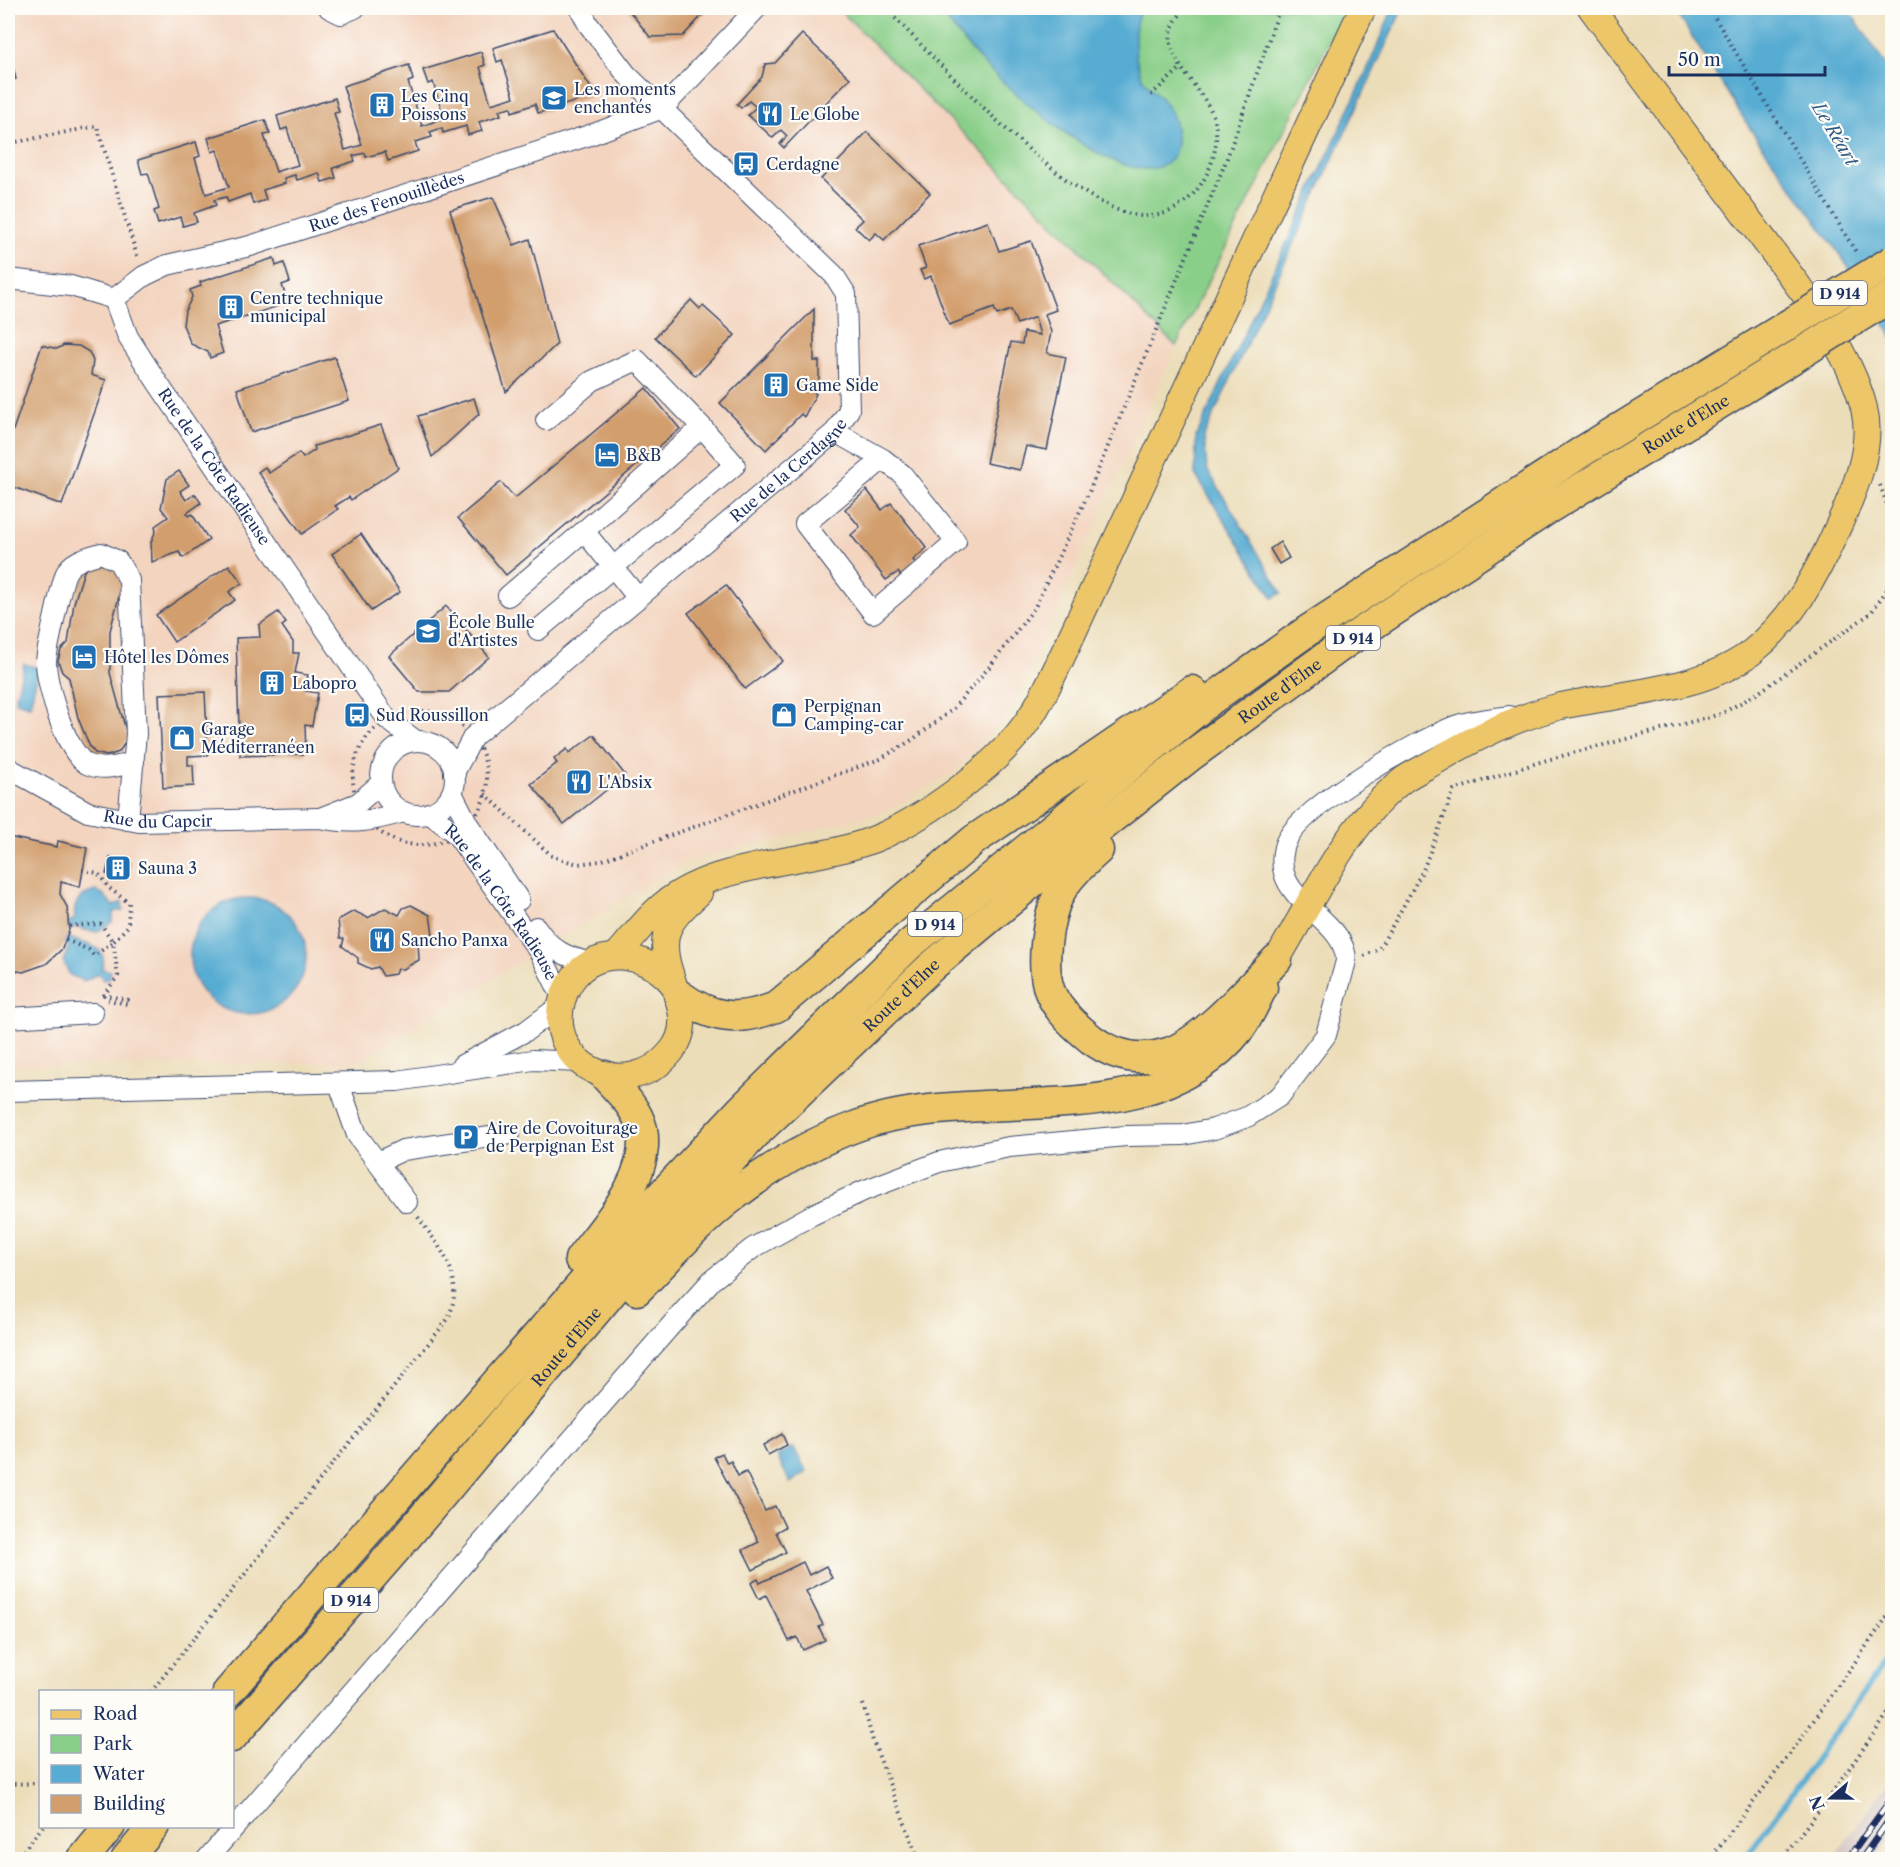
<svg xmlns="http://www.w3.org/2000/svg" width="1900" height="1867" viewBox="0 0 1900 1867" font-family="'Libre Caslon Text',serif">
  <style>
    .built { fill: #f3d4bf }
    .industrial { fill: #cfc0bb }
    .green { fill: #8acf89; stroke: #527f74; stroke-width: 1.5 }
    .water { fill: #56acd2; stroke: #386e98; stroke-width: 1.5 }
    .lines { fill: none; stroke-linecap: round; stroke-linejoin: round }
    .stream { stroke: #56acd2; stroke-width: 6 }
    .building { fill: #d29e6d }
    .minor-casing { stroke: #3a496c; stroke-width: 22 }
    .major-casing { stroke: #3a496c; stroke-width: 28 }
    .highway-casing { stroke: #3a496c; stroke-width: 33 }
    .path { stroke: #3a496c; stroke-width: 4; stroke-dasharray: 1.5 4.5; stroke-linecap: butt }
    .minor { stroke: #fff; stroke-width: 20 }
    .major { stroke: #ecc669; stroke-width: 26 }
    .highway { stroke: #ecc669; stroke-width: 30 }
    .rail-casing { stroke: #1b2f5e; stroke-width: 7 }
    .rail { stroke: #fdfcf7; stroke-width: 4.5; stroke-dasharray: 14; stroke-linecap: butt }
    .highway-bridge-casing { stroke: #3a496c; stroke-width: 33; stroke-linecap: butt }
    .highway-bridge { stroke: #ecc669; stroke-width: 30 }
    .labels { text-anchor: middle; dominant-baseline: central; stroke-width: 4.5; stroke-linejoin: round; paint-order: stroke }
    .shield { fill: #fdfcf7; stroke: #5f6c8c; stroke-width: 1.5 }
    .shield-label { font-size: 15px; font-weight: bold; fill: #1b2f5e }
    .poi-label { font-size: 16px; fill: #1b2f5e; stroke: #fdfcf7; text-anchor: start }
    .street-label { font-size: 16px; fill: #1b2f5e; stroke: #fdfcf7 }
    .water-label { font-size: 18px; font-style: italic; fill: #305b87; stroke: #fdfcf7 }
  </style>
  <rect width="100%" height="100%" fill="#fdfcf7"/>
  <filter id="ink" filterUnits="userSpaceOnUse"><feTurbulence type="fractalNoise" baseFrequency=".0167" numOctaves="2"/><feDisplacementMap in="SourceGraphic" scale="12" xChannelSelector="R" yChannelSelector="G"/><feConvolveMatrix kernelMatrix="1 2 1 2 8 2 1 2 1" color-interpolation-filters="sRGB"/></filter>
  <filter id="wash" filterUnits="userSpaceOnUse"><feTurbulence type="fractalNoise" baseFrequency=".008" numOctaves="4" result="noise"/><feDisplacementMap in="SourceGraphic" scale="24" xChannelSelector="R" yChannelSelector="G"/><feGaussianBlur stdDeviation="1.35" result="paint"/><feColorMatrix in="noise" values="0 0 0 0 0 0 0 0 0 0 0 0 0 0 0 0 0 1.4 0 .05"/><feComposite in="paint" operator="in"/></filter>
  <g filter="url(#wash)">
    <rect width="100%" height="100%" fill="#ecddb9"/>
    <!-- built -->
    <polygon class="built" points="8,8 1329,8 1011,711 951,774 882,813 684,862 355,1063 8,1066"/>
    <!-- industrial -->
    <polygon class="industrial" points="1892,1777 1892,1837 1876,1859 1832,1860"/>
    <!-- green -->
    <polygon class="green" points="838,8 1346,8 1176,346"/>
    <!-- water -->
    <g class="water">
      <path d="M938,8H1141C1132,27 1133,59 1143,79C1145,83 1152,88 1155,92C1171,107 1178,122 1177,144C1176,151 1173,159 1167,163C1123,193 1015,95 984,64C967,47 952,27 938,8Z"/>
      <polygon points="1393,8 1403,8 1204,436 1207,469 1282,593 1273,598 1195,474 1196,437 1365,75"/>
      <polygon points="1674,8 1848,8 1892,75 1892,337 1845,262 1751,130"/>
      <polygon points="24,664 39,668 30,705 15,701"/>
      <path d="M95,891L103,894L113,906L122,902L123,911H114L112,922L97,932L84,930L79,926L69,930V922L75,919C72,903 80,895 95,891Z"/>
      <circle cx="248" cy="956" r="58"/>
      <path d="M67,937C82,945 110,943 102,969L110,971V978L103,980L99,973L84,981L70,975L63,961L69,946L64,942Z"/>
      <polygon points="793,1447 807,1472 790,1483 777,1456"/>
    </g>
    <g class="lines">
      <!-- stream -->
      <polyline class="stream" points="1744,1860 1892,1653"/>
    </g>
    <g id="blocks">
      <!-- building -->
      <g class="building">
        <polygon points="627,8 709,8 683,36 650,37"/>
        <polygon points="553,29 593,91 590,97 538,113 535,104 512,112 511,107 499,110 501,115 479,122 482,131 468,135 466,126 443,133 442,128 430,132 432,137 415,142 418,151 388,161 385,152 366,157 365,153 353,156 355,161 333,168 336,178 322,182 319,173 297,180 295,175 284,178 285,183 263,190 266,200 253,204 250,194 228,202 226,197 214,200 216,205 194,213 197,222 183,226 180,217 158,224 154,211 159,209 148,173 142,174 138,160 196,142 200,156 195,158 206,194 212,192 229,187 217,150 212,152 208,138 265,120 270,134 264,135 276,172 281,170 298,165 287,128 281,130 277,116 335,98 339,112 334,113 345,150 362,145 343,86 409,65 413,80 408,82 422,126 444,118 433,82 428,84 423,70 481,52 485,65 480,67 491,104 508,99 514,97 502,60 497,62 493,48"/>
        <polygon points="802,34 850,78 824,105 824,113 811,119 784,148 780,144 787,136 781,130 773,138 748,115 756,107 749,101 741,108 737,104 762,77 765,64 775,63"/>
        <polygon points="8,46 16,79 8,81"/>
        <polygon points="867,132 930,193 884,240 876,233 869,240 855,227 863,220 821,179"/>
        <polygon points="493,197 514,245 530,239 557,344 506,392 450,210"/>
        <polygon points="988,222 999,251 1031,241 1056,310 1045,314 1051,332 1047,353 1066,357 1047,450 1026,446 1020,470 986,463 1011,342 1022,344 1024,332 1040,335 1035,317 1017,324 1011,310 997,315 994,308 949,325 931,276 924,279 920,270 926,268 918,246"/>
        <polygon points="274,258 276,266 284,263 290,282 282,285 288,303 215,326 223,353 210,358 208,352 191,344 183,325 185,311 192,297 190,290 201,286 200,282"/>
        <polygon points="691,300 700,309 703,306 735,335 696,376 655,337"/>
        <polygon points="814,309 814,361 819,361 819,384 816,382 810,388 816,394 804,417 801,414 766,450 720,403"/>
        <polygon points="42,345 57,349 64,345 79,346 89,352 93,361 91,375 106,380 62,505 8,485 8,445"/>
        <polygon points="335,357 349,401 251,432 237,389"/>
        <polygon points="646,388 680,429 506,575 458,518 501,482 515,498"/>
        <polygon points="474,398 479,414 432,457 418,416"/>
        <polygon points="381,425 398,468 351,500 349,497 335,506 338,509 302,534 258,472 265,467 269,473 299,453 303,458 315,450 314,446"/>
        <polygon points="179,471 189,485 180,491 186,500 195,494 201,503 187,513 189,516 192,514 209,540 183,558 179,552 152,562 151,542 156,530 155,526 168,517 161,508 167,479"/>
        <polygon points="867,490 882,510 891,503 927,548 913,560 916,564 901,576 898,572 886,580 851,535 860,527 845,509"/>
        <polygon points="361,534 400,592 371,611 332,554"/>
        <polygon points="1280,542 1289,558 1279,564 1270,549"/>
        <polygon points="101,562 116,567 122,585 110,631 110,673 128,738 119,752 107,756 95,753 90,747 78,718 69,678 62,672 58,661 61,650 68,643 74,603 84,571 90,566"/>
        <polygon points="229,565 242,583 229,592 235,600 174,642 156,615"/>
        <polygon points="726,585 783,661 745,689 688,613"/>
        <polygon points="446,606 489,657 449,692 419,692 389,656"/>
        <polygon points="278,612 286,623 282,626 293,642 293,653 299,653 295,673 308,675 305,691 318,693 312,726 305,725 306,754 240,756 236,638 260,637 259,625"/>
        <polygon points="205,692 208,755 188,756 188,765 193,765 194,786 163,788 159,694"/>
        <polygon points="594,735 625,775 564,824 531,784 557,763 554,759 567,749 569,753"/>
        <polygon points="8,837 57,847 58,841 87,848 80,887 61,882 60,894 67,907 69,930 62,949 46,964 23,972 8,969"/>
        <polygon points="110,858 131,863 127,879 106,874"/>
        <polygon points="411,905 430,915 433,934 418,941 419,960 403,969 397,969 395,974 383,976 378,967 371,969 358,963 358,958 342,946 344,939 340,938 338,920 354,911 368,918 385,908 399,915 403,908"/>
        <polygon points="782,1434 787,1445 768,1455 763,1445"/>
        <polygon points="722,1453 727,1463 731,1461 738,1476 746,1472 765,1511 775,1506 785,1527 776,1532 786,1552 753,1570 743,1550 759,1542 714,1457"/>
        <polygon points="803,1562 809,1575 826,1566 832,1578 806,1591 823,1625 819,1627 825,1640 803,1650 797,1637 789,1641 766,1595 759,1599 751,1583 758,1579 760,1583"/>
      </g>
    </g>
  </g>
  <g filter="url(#ink)">
    <use href="#blocks" fill-opacity="0" stroke="#3a496c" stroke-width="1.5"/>
    <g class="lines">
      <defs>
        <g id="minor">
          <polyline points="329,8 341,14 355,8"/>
          <polyline points="8,279 71,286 114,299"/>
          <path id="s1" d="M114,299L144,276L167,265L250,246L593,134L663,108L757,8"/>
          <path id="s2" d="M114,299L128,337L157,382L365,687L387,719L416,741"/>
          <polyline points="546,420 592,381 637,360 702,427 584,531 638,598"/>
          <polyline points="835,432 883,459 902,474 956,542 873,613 805,524 883,459"/>
          <polyline points="508,596 584,531"/>
          <polyline points="538,630 735,465 702,427"/>
          <circle cx="418" cy="778" r="37"/>
          <path id="s3" d="M8,768L88,812L139,822L320,818C353,825 372,821 404,812"/>
          <path id="s4" d="M454,773L473,737L835,432L849,410L846,294L834,275L627,75L588,24L580,8"/>
          <polyline points="452,793 468,824 519,900"/>
          <path id="s5" d="M429,813L456,834L540,953L563,999"/>
          <polyline points="320,818 358,803 381,783"/>
          <path d="M128,820L136,734L129,580L118,561L101,553C89,557 72,560 66,573C62,581 46,654 46,662C46,685 67,757 89,765C105,771 118,766 134,762"/>
          <path d="M536,927C552,951 565,957 592,963"/>
          <polyline points="8,1018 93,1013"/>
          <polyline points="462,1065 526,1031 562,1004"/>
          <polyline points="339,1084 357,1135 407,1202"/>
          <polyline points="8,1091 397,1081 533,1060 580,1062"/>
          <polyline points="378,1162 403,1150 510,1134"/>
          <path d="M206,1860L673,1323L712,1280L753,1248L812,1215L863,1191L939,1162L1009,1147L1126,1136L1183,1135L1214,1129L1247,1117L1280,1096L1326,1035L1346,961C1346,924 1293,907 1284,873C1281,862 1282,848 1288,838C1309,802 1415,742 1455,726C1471,720 1491,719 1509,716"/>
        </g>
        <g id="major">
          <path d="M617,955C630,941 642,924 656,911C713,856 815,867 884,835C932,813 1000,763 1029,719C1041,702 1050,681 1059,663L1363,8"/>
          <path d="M1277,959C1313,900 1347,823 1403,780C1413,773 1426,767 1436,761C1476,737 1516,717 1561,706C1620,693 1703,691 1752,652C1792,620 1816,576 1837,529C1853,494 1874,448 1864,408C1856,376 1839,348 1823,319L1591,8"/>
          <path d="M673,984C641,945 578,945 562,1001C545,1066 627,1104 670,1053C703,1015 658,976 666,936C669,919 687,904 699,893"/>
        </g>
        <g id="highway">
          <path d="M1098,850C1084,863 1068,876 1059,894C1047,918 1040,966 1050,992C1058,1011 1075,1026 1091,1039C1114,1056 1140,1062 1168,1053C1203,1042 1251,986 1277,959"/>
          <path d="M679,995C712,1019 738,1022 776,1007L974,840L1192,691"/>
          <path d="M580,1259C606,1224 651,1177 642,1129C637,1108 619,1091 605,1076"/>
          <path d="M637,1290C668,1259 697,1224 731,1198C768,1169 812,1142 857,1126C977,1081 1152,1141 1240,1028C1249,1016 1255,1001 1262,988"/>
          <polyline points="228,1692 636,1222 741,1110 909,945 1209,701 1310,629 1583,451 1788,325"/>
          <path id="s6" d="M232,1737L403,1541L654,1242L759,1130L932,966L1060,859L1189,757L1345,643L1549,508L1803,352"/>
          <polyline points="82,1860 110,1826"/>
          <polyline points="126,1860 154,1826"/>
        </g>
      </defs>
      <!-- minor casing -->
      <use href="#minor" class="minor-casing"/>
      <!-- major casing -->
      <use href="#major" class="major-casing"/>
      <!-- highway casing -->
      <use href="#highway" class="highway-casing"/>
      <!-- path -->
      <g class="path">
        <path d="M889,8L893,16C944,67 1072,210 1141,216C1189,220 1223,166 1215,122C1207,84 1140,49 1187,8"/>
        <polyline points="1709,8 1857,254"/>
        <polyline points="1151,95 1180,69"/>
        <polyline points="11,143 97,126 138,259"/>
        <polyline points="1880,485 1892,518"/>
        <circle cx="420" cy="778" r="67"/>
        <polyline points="485,794 553,857 578,864 600,861 880,759 912,740 952,710 991,665 1035,607 1089,492 1226,161 1280,8"/>
        <polyline points="82,870 98,873 109,888 129,903 128,926 113,942 118,976 104,995 128,1000 127,1004 108,1000"/>
        <polyline points="66,940 89,950 94,956 113,942 101,924 69,926"/>
        <polyline points="1364,956 1379,949 1399,914 1423,870 1454,790 1543,761 1721,714 1758,693 1871,613 1892,582"/>
        <path d="M151,1692L448,1319C466,1276 442,1251 418,1217"/>
        <polyline points="863,1704 873,1741 919,1860"/>
        <polyline points="8,1784 40,1783"/>
        <polyline points="16,1860 43,1826"/>
        <polyline points="1709,1860 1787,1758 1892,1610"/>
        <polyline points="1780,1860 1824,1804 1892,1708"/>
      </g>
      <!-- minor -->
      <use href="#minor" class="minor"/>
      <!-- major -->
      <use href="#major" class="major"/>
      <!-- highway -->
      <use href="#highway" class="highway"/>
      <defs>
        <g id="rail">
          <polyline points="1847,1860 1892,1798"/>
          <polyline points="1861,1860 1892,1816"/>
        </g>
      </defs>
      <!-- rail casing -->
      <use href="#rail" class="rail-casing"/>
      <!-- rail -->
      <use href="#rail" class="rail"/>
      <defs>
        <g id="highway-bridge">
          <polyline points="1788,325 1892,261"/>
          <polyline points="1803,352 1892,296"/>
        </g>
      </defs>
      <!-- highway-bridge casing -->
      <use href="#highway-bridge" class="highway-bridge-casing"/>
      <!-- highway-bridge -->
      <use href="#highway-bridge" class="highway-bridge"/>
    </g>
  </g>
  <!-- icons -->
  <defs>
    <symbol id="school-square" viewBox="-11 -11 22 22"><rect x="-9" y="-9" width="18" height="18" rx="4" fill="#1f6fb2" stroke="#fdfcf7"/><path d="M0-5L7-2L0 1L-7-2ZM-4 1L0 2.5L4 1V4Q0 6-4 4Z" fill="#fff"/></symbol>
    <symbol id="building-square" viewBox="-11 -11 22 22"><rect x="-9" y="-9" width="18" height="18" rx="4" fill="#1f6fb2" stroke="#fdfcf7"/><path d="M-4-6H4V6H1V3H-1V6H-4ZM-2.5-4.3h1.7v1.8h-1.7ZM.8-4.3h1.7v1.8H.8ZM-2.5-1h1.7V.8h-1.7ZM.8-1h1.7V.8H.8Z" fill="#fff"/></symbol>
    <symbol id="restaurant-square" viewBox="-11 -11 22 22"><rect x="-9" y="-9" width="18" height="18" rx="4" fill="#1f6fb2" stroke="#fdfcf7"/><path d="M-5-6h1v4h1v-4h1v4h1v-4h1v5L-1.5 .5V6h-2V.5L-5-1ZM5-6V6H3V1.5H1.5Q1.5-4 5-6Z" fill="#fff"/></symbol>
    <symbol id="bus-square" viewBox="-11 -11 22 22"><rect x="-9" y="-9" width="18" height="18" rx="4" fill="#1f6fb2" stroke="#fdfcf7"/><path d="M-5-6H5V4H4V6H2V4H-2V6H-4V4H-5ZM-3.5-4V0h7V-4ZM-3.5 1.2v1.5H-2V1.2ZM2 1.2v1.5H3.5V1.2Z" fill="#fff"/></symbol>
    <symbol id="hotel-square" viewBox="-11 -11 22 22"><rect x="-9" y="-9" width="18" height="18" rx="4" fill="#1f6fb2" stroke="#fdfcf7"/><path d="M-6-4.5h1.5V1H6V5H4.5V3h-9V5H-6ZM-4 0a1.8 1.8 0 1 1 3.6 0ZM.5 0V-2.5h3Q6-2.5 6 0Z" fill="#fff"/></symbol>
    <symbol id="shop-square" viewBox="-11 -11 22 22"><rect x="-9" y="-9" width="18" height="18" rx="4" fill="#1f6fb2" stroke="#fdfcf7"/><path d="M-5-2.5h2.3a2.7 3.5 0 0 1 5.4 0H5L5.5 6h-11ZM-1.5-2.5h3a1.5 2.3 0 0 0-3 0Z" fill="#fff"/></symbol>
    <symbol id="parking-square" viewBox="-11 -11 22 22"><rect x="-9" y="-9" width="18" height="18" rx="4" fill="#1f6fb2" stroke="#fdfcf7"/><path d="M-3.5-5.5H1a3.5 3.5 0 0 1 0 7H-1V5.5H-3.5ZM-1-3.4V-.6H.8a1.4 1.4 0 0 0 0-2.8Z" fill="#fff"/></symbol>
  </defs>
  <g fill-rule="evenodd">
    <use href="#school-square" x="539" y="83" width="30" height="30"/>
    <use href="#building-square" x="367" y="90" width="30" height="30"/>
    <use href="#restaurant-square" x="755" y="99" width="30" height="30"/>
    <use href="#bus-square" x="731" y="149" width="30" height="30"/>
    <use href="#building-square" x="216" y="292" width="30" height="30"/>
    <use href="#building-square" x="761" y="370" width="30" height="30"/>
    <use href="#hotel-square" x="592" y="440" width="30" height="30"/>
    <use href="#school-square" x="413" y="616" width="30" height="30"/>
    <use href="#hotel-square" x="69" y="642" width="30" height="30"/>
    <use href="#building-square" x="257" y="668" width="30" height="30"/>
    <use href="#bus-square" x="342" y="700" width="30" height="30"/>
    <use href="#shop-square" x="769" y="700" width="30" height="30"/>
    <use href="#shop-square" x="167" y="723" width="30" height="30"/>
    <use href="#restaurant-square" x="564" y="767" width="30" height="30"/>
    <use href="#building-square" x="103" y="853" width="30" height="30"/>
    <use href="#restaurant-square" x="367" y="925" width="30" height="30"/>
    <use href="#parking-square" x="451" y="1122" width="30" height="30"/>
  </g>
  <g class="labels">
    <!-- shield labels -->
    <g class="shield">
      <rect x="1813" y="281" width="54" height="24" rx="4.5"/>
      <rect x="1326" y="626" width="54" height="24" rx="4.5"/>
      <rect x="908" y="912" width="54" height="24" rx="4.5"/>
      <rect x="324" y="1588" width="54" height="24" rx="4.5"/>
    </g>
    <g class="shield-label">
      <text x="1840" y="293">D 914</text>
      <text x="1353" y="638">D 914</text>
      <text x="935" y="924">D 914</text>
      <text x="351" y="1600">D 914</text>
    </g>
    <!-- poi labels -->
    <g class="poi-label">
      <text x="574" y="89">Les moments<tspan x="574" dy="18">enchantés</tspan></text>
      <text x="401" y="96">Les Cinq<tspan x="401" dy="18">Poissons</tspan></text>
      <text x="790" y="114">Le Globe</text>
      <text x="766" y="164">Cerdagne</text>
      <text x="250" y="298">Centre technique<tspan x="250" dy="18">municipal</tspan></text>
      <text x="796" y="385">Game Side</text>
      <text x="626" y="455">B&amp;B</text>
      <text x="448" y="622">École Bulle<tspan x="448" dy="18">d'Artistes</tspan></text>
      <text x="104" y="657">Hôtel les Dômes</text>
      <text x="292" y="683">Labopro</text>
      <text x="804" y="706">Perpignan<tspan x="804" dy="18">Camping-car</tspan></text>
      <text x="376" y="715">Sud Roussillon</text>
      <text x="201" y="729">Garage<tspan x="201" dy="18">Méditerranéen</tspan></text>
      <text x="598" y="782">L'Absix</text>
      <text x="138" y="868">Sauna 3</text>
      <text x="401" y="940">Sancho Panxa</text>
      <text x="486" y="1128">Aire de Covoiturage<tspan x="486" dy="18">de Perpignan Est</tspan></text>
    </g>
    <!-- street labels -->
    <g class="street-label">
      <text stroke="none"><textPath href="#s1" startOffset="292">Rue des Fenouillèdes</textPath></text>
      <text stroke="none"><textPath href="#s6" startOffset="1972">Route d'Elne</textPath></text>
      <text stroke="none"><textPath href="#s2" startOffset="196">Rue de la Côte Radieuse</textPath></text>
      <text stroke="none"><textPath href="#s4" startOffset="454">Rue de la Cerdagne</textPath></text>
      <text stroke="none"><textPath href="#s6" startOffset="1486">Route d'Elne</textPath></text>
      <text stroke="none"><textPath href="#s3" startOffset="162">Rue du Capcir</textPath></text>
      <text stroke="none"><textPath href="#s5" startOffset="116">Rue de la Côte Radieuse</textPath></text>
      <text stroke="none"><textPath href="#s6" startOffset="1000">Route d'Elne</textPath></text>
      <text stroke="none"><textPath href="#s6" startOffset="514">Route d'Elne</textPath></text>
    </g>
    <!-- water labels -->
    <g class="water-label">
      <text transform="translate(1835 134) rotate(59)">Le Réart</text>
    </g>
  </g>
  <!-- margin -->
  <rect width="1900" height="1867" fill="none" stroke="#fdfcf7" stroke-width="30"/>
  <!-- legend -->
  <rect x="39" y="1690" width="195" height="138" fill="#fdfcf7" stroke="#a3aaba" stroke-width="1.5"/>
  <rect x="51" y="1710" width="30" height="9" fill="#ecc669" stroke="#a3aaba" stroke-width="1.5"/>
  <text x="93" y="1720" font-size="18" fill="#1b2f5e">Road</text>
  <rect x="51" y="1735" width="30" height="18" fill="#8acf89" stroke="#a3aaba" stroke-width="1.5"/>
  <text x="93" y="1750" font-size="18" fill="#1b2f5e">Park</text>
  <rect x="51" y="1765" width="30" height="18" fill="#56acd2" stroke="#a3aaba" stroke-width="1.5"/>
  <text x="93" y="1780" font-size="18" fill="#1b2f5e">Water</text>
  <rect x="51" y="1795" width="30" height="18" fill="#d29e6d" stroke="#a3aaba" stroke-width="1.5"/>
  <text x="93" y="1810" font-size="18" fill="#1b2f5e">Building</text>
  <!-- north arrow -->
  <g transform="translate(1831 1798) rotate(250)" stroke="#fdfcf7" stroke-width="4.5" paint-order="stroke">
  <path d="M0-4.5L10 22L0 15L-10 22Z" fill="#1b2f5e"/>
  <text y="-9" font-size="16" font-weight="bold" text-anchor="middle" fill="#1b2f5e">N</text>
  </g>
  <!-- scale -->
  <path d="M1669 66v9h156v-9" fill="none" stroke="#1b2f5e" stroke-width="3"/>
  <text x="1678" y="66" font-size="18" fill="#1b2f5e" stroke="#fdfcf7" stroke-width="4.5" paint-order="stroke">50 m</text>
</svg>
